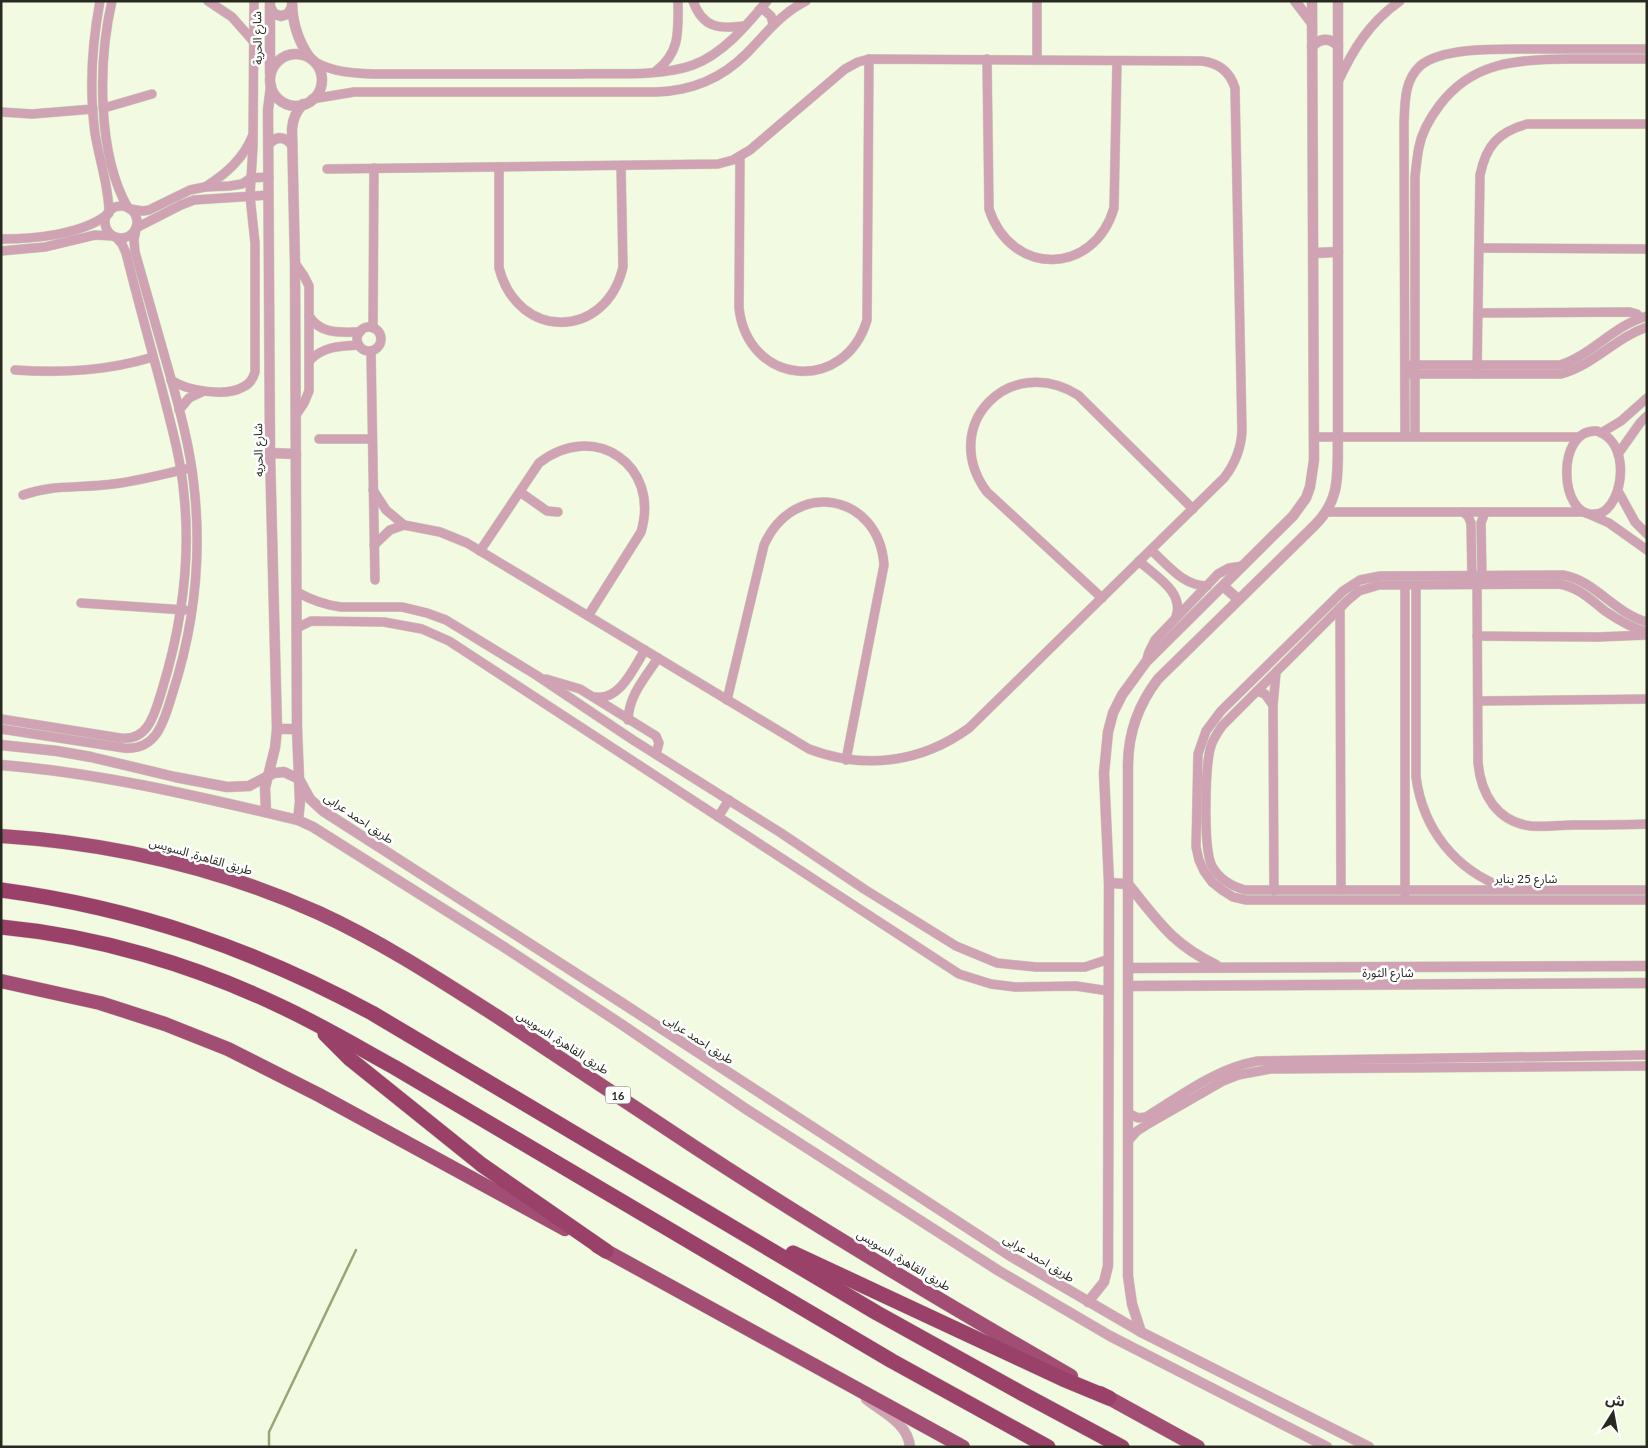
<svg xmlns="http://www.w3.org/2000/svg" width="1648" height="1448" viewBox="0 0 1648 1448" font-family="Lato,'Noto Sans Arabic',sans-serif">
  <style>
    .lines { fill: none; stroke-linecap: round; stroke-linejoin: round }
    .stream { stroke: #99a576; stroke-width: 2.5 }
    .minor-casing { stroke: #ced5bf; stroke-width: 10 }
    .tertiary-casing { stroke: #ced5bf; stroke-width: 11 }
    .trunk-casing { stroke: #ced5bf; stroke-width: 15 }
    .motorway-casing { stroke: #ced5bf; stroke-width: 16 }
    .minor { stroke: #d0a3b4; stroke-width: 9 }
    .tertiary { stroke: #d0a3b4; stroke-width: 10 }
    .trunk { stroke: #a24e74; stroke-width: 14 }
    .motorway { stroke: #9a416a; stroke-width: 15 }
    .labels { text-anchor: middle; dominant-baseline: central; stroke-width: 5; stroke-linejoin: round; paint-order: stroke }
    .shield { fill: #fff; stroke: #686a64; stroke-width: 1 }
    .shield-label { font-size: 11px; font-weight: bold; fill: #282a21 }
    .street-label { font-size: 12px; fill: #282a21; stroke: #fff }
  </style>
  <rect width="100%" height="100%" fill="#f3fae2"/>
  <g class="lines">
    <!-- stream -->
    <polyline class="stream" points="269,1447 269,1432 356,1250"/>
    <defs>
      <g id="minor">
        <path d="M100,1C92,44 89,89 95,133C99,159 109,186 109,213"/>
        <path d="M112,1C98,61 97,154 128,208"/>
        <polyline points="208,1 232,17 254,42"/>
        <path d="M693,1C703,29 720,29 745,26"/>
        <polyline points="759,10 764,10 771,16 773,24"/>
        <path d="M987,59L989,209C1011,277 1094,276 1114,208L1117,61"/>
        <polyline points="1037,60 1037,1"/>
        <path d="M315,62C333,72 351,73 372,74C439,74 506,74 573,74C607,73 661,77 693,65C723,54 747,25 767,1"/>
        <path d="M656,71C681,52 678,30 678,1"/>
        <path d="M1338,82C1353,49 1370,22 1400,1"/>
        <path d="M312,99L354,92H656C690,91 721,79 746,54C765,35 780,14 806,1"/>
        <polyline points="104,108 152,94"/>
        <polyline points="1,112 32,114 93,109"/>
        <path d="M740,156L739,308C748,386 845,394 867,320L869,59"/>
        <path d="M499,167V268C518,341 606,340 623,267L621,166"/>
        <path d="M327,169L718,164L733,160L750,150L845,69L858,62L869,59L1202,61C1219,63 1230,72 1235,88L1242,431C1241,449 1235,464 1224,478L969,728C921,763 864,770 809,749L467,543L440,532L404,525L386,510L373,490"/>
        <path d="M205,187C225,175 243,159 252,137"/>
        <circle cx="121" cy="222" r="16"/>
        <polyline points="130,209 143,211 149,210 190,190 205,187 229,186 242,184 251,178 269,177"/>
        <polyline points="136,228 181,205 194,200 269,195"/>
        <path d="M1,239C33,239 82,235 108,214"/>
        <polyline points="1479,248 1647,249"/>
        <polyline points="1,251 45,247 95,235 113,236"/>
        <polyline points="295,263 304,276 309,286 309,391 304,403 296,415"/>
        <polyline points="1478,313 1630,312 1637,314 1640,318"/>
        <path d="M309,316C321,335 340,332 360,332"/>
        <circle cx="369" cy="339" r="12"/>
        <polyline points="373,328 374,168"/>
        <polyline points="371,351 375,580"/>
        <path d="M310,360C324,346 341,346 359,345"/>
        <path d="M1411,365H1560C1592,355 1614,325 1647,316"/>
        <path d="M15,370C63,373 107,371 153,357"/>
        <path d="M1410,374H1561C1594,365 1615,338 1647,327"/>
        <path d="M1477,374L1480,175C1486,146 1498,132 1527,124H1647"/>
        <path d="M171,380C187,391 226,397 243,387C250,384 253,379 255,372V243L250,196L253,146L254,1"/>
        <polyline points="179,410 189,398 202,392"/>
        <path d="M1597,431C1626,441 1625,484 1611,504C1607,510 1602,514 1595,514C1559,519 1555,428 1597,431Z"/>
        <polyline points="1601,433 1621,421 1647,398"/>
        <path d="M1405,436L1404,123C1405,103 1404,81 1420,66C1445,44 1518,50 1551,49C1583,49 1615,49 1647,49"/>
        <path d="M1415,436V177C1416,167 1417,157 1419,147C1422,132 1430,118 1439,106C1473,60 1519,60 1570,59C1596,59 1621,59 1647,59"/>
        <polyline points="1315,437 1578,437"/>
        <polyline points="319,439 372,439"/>
        <polyline points="1618,454 1640,423 1647,416"/>
        <polyline points="1618,491 1635,522 1647,534"/>
        <polyline points="520,492 547,511 558,512"/>
        <path d="M23,495C51,485 74,488 103,485C131,483 159,475 186,469"/>
        <polyline points="1327,512 1583,512"/>
        <polyline points="1463,512 1468,516 1471,523 1472,579"/>
        <path d="M1485,512L1481,523L1482,578L1477,584L1478,763C1481,794 1497,822 1531,826C1544,827 1559,825 1573,825C1598,825 1622,825 1647,824"/>
        <polyline points="1591,515 1609,523 1647,550"/>
        <polyline points="374,545 390,530 404,525"/>
        <path d="M1151,550C1168,565 1183,586 1207,586"/>
        <path d="M480,551L539,463C594,420 661,465 641,532L588,616"/>
        <path d="M1139,561C1155,576 1185,592 1176,617"/>
        <polyline points="1405,585 1405,895"/>
        <path d="M1416,585V777C1423,829 1455,870 1505,888"/>
        <path d="M297,592C311,600 325,605 341,607H402L427,613L446,620L536,675L633,740L781,833L864,889L956,946L997,963L1036,967H1085L1109,959"/>
        <path d="M1102,598L987,492C938,426 1009,352 1078,395L1193,509"/>
        <polyline points="81,603 185,610"/>
        <polyline points="1340,608 1341,890"/>
        <path d="M1647,622C1614,613 1596,581 1563,575L1380,576L1360,580L1343,591L1221,711L1206,731L1198,754L1196,847L1199,860L1204,871L1212,882L1222,890L1233,897L1246,900H1647"/>
        <polyline points="297,628 311,621 384,622 422,629 449,641 959,974 991,984 1015,987 1076,986 1109,991"/>
        <path d="M1647,632C1631,628 1618,620 1605,611C1590,599 1578,587 1559,584L1379,585L1359,591L1348,600L1222,726C1218,732 1213,739 1211,746C1205,765 1203,849 1212,866C1219,879 1231,886 1245,890H1647"/>
        <polyline points="1477,636 1598,637 1647,635"/>
        <polyline points="1146,662 1149,652 1155,640 1218,574 1229,568 1243,566"/>
        <polyline points="546,679 580,689 656,736 659,743 656,754"/>
        <polyline points="1257,691 1265,694 1273,705"/>
        <path d="M596,697C620,701 634,667 645,650"/>
        <path d="M727,700L764,545C794,478 879,493 884,565L846,760"/>
        <polyline points="1478,701 1647,699"/>
        <path d="M1,719L120,738C149,742 155,712 162,690C181,628 191,561 184,495C181,458 170,421 161,385C149,341 137,297 126,253L122,244L116,237"/>
        <path d="M628,720C629,695 645,678 658,658"/>
        <path d="M1,729L124,748C157,751 164,721 172,695C194,628 202,557 194,486C190,446 179,407 168,368C157,329 146,290 135,252L134,240L136,229"/>
        <polyline points="718,817 729,800"/>
        <polyline points="1274,891 1273,705 1276,673"/>
        <path d="M1128,1113L1138,1118L1146,1117C1182,1095 1216,1068 1258,1061L1647,1055"/>
        <polyline points="1129,1140 1137,1131 1148,1124 1223,1081 1238,1075 1270,1069 1647,1066"/>
      </g>
      <g id="tertiary">
        <polyline points="270,1 270,73"/>
        <path d="M292,1C292,23 298,41 310,58"/>
        <polyline points="1295,1 1311,22"/>
        <polyline points="270,7 274,14 281,16 288,14 292,7"/>
        <path d="M1312,47C1319,38 1330,37 1338,46"/>
        <circle cx="296" cy="80" r="26"/>
        <path d="M269,144C276,136 285,136 292,145"/>
        <polyline points="1314,253 1338,252"/>
        <polyline points="270,453 296,454"/>
        <polyline points="1223,586 1238,599"/>
        <polyline points="277,729 297,729"/>
        <polyline points="1,745 57,751 91,757 175,777 227,787 249,786 274,773 284,772 299,779 310,799 323,811 622,1003 1012,1257 1141,1332 1369,1447"/>
        <path d="M1,765C102,773 200,797 298,820L313,827L504,947L621,1024L746,1109L999,1271L1110,1336L1327,1447"/>
        <polyline points="266,812 265,788 275,748 277,729 270,453 268,110 271,86"/>
        <path d="M298,820L300,802L297,729L295,263L292,129C293,118 296,112 303,104"/>
        <path d="M1109,883L1128,884C1158,921 1172,944 1216,965"/>
        <polyline points="1129,968 1647,966"/>
        <polyline points="1129,986 1647,983"/>
        <polyline points="1088,1302 1104,1282 1108,1266 1109,883 1104,773 1108,732 1113,713 1122,695 1146,662 1293,516 1306,498 1310,487 1314,460 1312,1"/>
        <path d="M1141,1332L1132,1304L1128,1276V766C1128,733 1138,705 1158,679L1315,525C1342,498 1337,472 1338,436V1"/>
        <path d="M866,1399C882,1412 908,1423 910,1447"/>
      </g>
      <g id="trunk">
        <path d="M1,836C111,843 219,868 319,913C382,942 440,980 498,1017C564,1060 630,1104 696,1148C818,1228 944,1303 1071,1376"/>
        <polyline points="1,981 100,1003 165,1024 228,1049 319,1095 565,1229"/>
        <polyline points="597,1246 963,1447"/>
        <polyline points="1100,1393 1198,1447"/>
      </g>
      <g id="motorway">
        <path d="M1,890C135,908 254,949 372,1013L877,1313L1023,1394L1122,1447"/>
        <path d="M1,927C97,936 194,965 280,1006C319,1024 356,1046 394,1067L892,1361L1048,1447"/>
        <polyline points="325,1034 350,1059 482,1165 606,1251"/>
        <polyline points="793,1253 1063,1379 1109,1398"/>
      </g>
    </defs>
    <!-- minor casing -->
    <use href="#minor" class="minor-casing"/>
    <!-- tertiary casing -->
    <use href="#tertiary" class="tertiary-casing"/>
    <!-- trunk casing -->
    <use href="#trunk" class="trunk-casing"/>
    <!-- motorway casing -->
    <use href="#motorway" class="motorway-casing"/>
    <!-- minor -->
    <use href="#minor" class="minor"/>
    <!-- tertiary -->
    <use href="#tertiary" class="tertiary"/>
    <!-- trunk -->
    <use href="#trunk" class="trunk"/>
    <!-- motorway -->
    <use href="#motorway" class="motorway"/>
  </g>
  <g class="labels">
    <!-- shield labels -->
    <rect class="shield" x="605.5" y="1086.5" width="25" height="17" rx="4"/>
    <g class="shield-label">
      <text x="618" y="1095">16</text>
    </g>
    <!-- street labels -->
    <g class="street-label">
      <text transform="translate(257 38) rotate(-91)">شارع الحرية</text>
      <text transform="translate(258 450) rotate(-91)">شارع الحريه</text>
      <text transform="translate(359 818) rotate(34)">طريق احمد عرابى</text>
      <text transform="translate(201 856) rotate(16)">طريق القاهرة, السويس</text>
      <text x="1526" y="878">شارع 25 يناير</text>
      <text x="1388" y="972">شارع الثورة</text>
      <text transform="translate(699 1039) rotate(33)">طريق احمد عرابى</text>
      <text transform="translate(563 1042) rotate(33)">طريق القاهرة, السويس</text>
      <text transform="translate(1039 1258) rotate(31)">طريق احمد عرابى</text>
      <text transform="translate(904 1260) rotate(31)">طريق القاهرة, السويس</text>
    </g>
  </g>
  <!-- border -->
  <rect width="1648" height="1448" fill="none" stroke="#282a21" stroke-width="5"/>
  <!-- north arrow -->
  <g transform="translate(1613 1413) rotate(11)" stroke="#ffffff" stroke-width="4" paint-order="stroke">
  <path d="M0-4L9 19L0 12L-9 19Z" fill="#282a21"/>
  <text y="-8" font-size="14" font-weight="bold" text-anchor="middle" fill="#282a21">ش</text>
  </g>
</svg>
